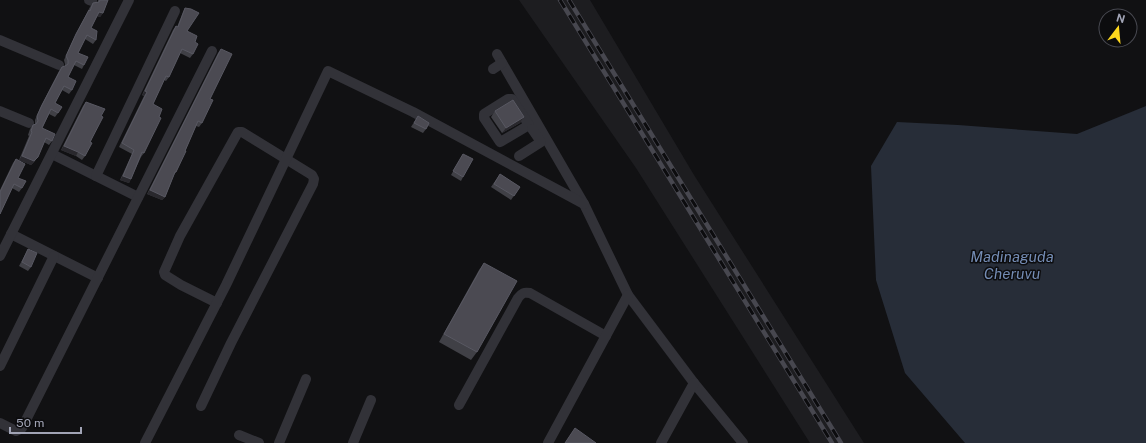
<svg xmlns="http://www.w3.org/2000/svg" width="1146" height="443" viewBox="0 0 1146 443" font-family="'Public Sans',sans-serif">
  <style>
    .built { fill: #1d1d20 }
    .water { fill: #272d38 }
    .lines { fill: none; stroke-linecap: round; stroke-linejoin: round }
    .street { stroke: #323238; stroke-width: 10 }
    .rail-casing { stroke: #47474f; stroke-width: 4.5 }
    .rail { stroke: #0c0c0e; stroke-width: 3; stroke-dasharray: 9; stroke-linecap: butt }
    .wall { fill: #404046 }
    .shaded-wall { fill: #29282d }
    .building { fill: #4b4a52; stroke: #585862 }
    .labels { text-anchor: middle; dominant-baseline: central; stroke-width: 3; stroke-linejoin: round; paint-order: stroke }
    .water-label { font-size: 15px; font-style: italic; fill: #748cb4; stroke: #0c0c0e }
  </style>
  <rect width="100%" height="100%" fill="#111113"/>
  <!-- built -->
  <polygon class="built" points="519,0 590,0 694,175 864,443 810,443 636,168"/>
  <!-- water -->
  <polygon class="water" points="1146,106 1146,443 965,443 905,373 876,280 871,166 897,122 958,125 1077,134"/>
  <g class="lines">
    <!-- street -->
    <g class="street">
      <polyline points="89,0 92,1"/>
      <polyline points="0,40 59,65"/>
      <polyline points="497,54 584,204 628,295 694,383 743,443"/>
      <polyline points="493,69 502,63"/>
      <polygon points="508,99 512,99 529,125 502,141 500,142 484,118 484,114"/>
      <polyline points="0,111 29,123"/>
      <polyline points="52,154 138,197"/>
      <polyline points="519,156 541,142 532,129"/>
      <polyline points="96,176 175,11"/>
      <polyline points="11,234 98,278"/>
      <polyline points="0,256 129,0"/>
      <polyline points="0,366 54,256"/>
      <path d="M459,405L518,298C522,293 524,292 530,293L606,336"/>
      <polyline points="201,406 231,343 313,184 314,179 312,175 242,132 238,132 180,236 164,272 165,275 181,285 217,303"/>
      <polyline points="0,423 16,431 22,428 212,51"/>
      <polyline points="239,435 259,443"/>
      <polyline points="145,443 226,285 328,71 413,112 584,204"/>
      <polyline points="279,443 306,379"/>
      <polyline points="353,443 371,400"/>
      <polyline points="548,443 628,295"/>
      <polyline points="661,443 694,383"/>
    </g>
    <defs>
      <g id="rail">
        <polyline points="560,0 832,443"/>
        <polyline points="569,0 841,443"/>
      </g>
    </defs>
    <!-- rail casing -->
    <use href="#rail" class="rail-casing"/>
    <!-- rail -->
    <use href="#rail" class="rail"/>
  </g>
  <!-- wall -->
  <g class="wall">
    <polygon points="98,0 108,0 103,13 100,17 97,16 91,28 96,40 93,44 85,39 78,53 84,65 82,69 74,65 68,77 72,90 69,94 62,90 55,103 58,113 55,117 49,114 42,128 52,141 49,145 44,142 35,161 31,165 19,160 29,136 28,135 30,129 33,125 35,124 35,120 40,108 59,71 62,67 65,67 65,64 64,60 74,38 90,7 93,3 98,2"/>
    <polygon points="185,8 187,31 195,42 193,54 190,58 180,53 169,77 166,81 164,80 153,104 144,153 141,157 129,183 120,180 132,154 119,147 144,96 142,95 173,30 176,26 177,27 183,12"/>
    <polygon points="221,49 210,99 202,123 199,127 196,126 176,172 174,175 165,197 162,200 147,194 218,53"/>
    <polygon points="86,102 101,116 85,156 82,160 76,156 61,150 83,106"/>
    <polygon points="495,111 524,117 520,123 502,133 491,117"/>
    <polygon points="418,116 426,129 423,133 411,127"/>
    <polygon points="463,154 463,177 461,181 451,175"/>
    <polygon points="16,159 18,178 22,188 19,192 12,188 0,214 0,190 13,163"/>
    <polygon points="500,174 520,187 511,200 491,187"/>
    <polygon points="28,249 31,267 28,271 19,266 26,253"/>
    <polygon points="484,263 477,352 471,360 439,342 479,270"/>
  </g>
  <!-- shaded-wall -->
  <g class="shaded-wall">
    <polygon points="99,12 103,13 100,17 96,16"/>
    <polygon points="145,91 147,92 144,96 142,95"/>
    <polygon points="524,117 520,123 502,133 506,128"/>
    <polygon points="64,146 78,152 76,156 61,150"/>
    <polygon points="22,156 38,157 31,165 19,160"/>
    <polygon points="123,176 131,179 129,183 120,180"/>
    <polygon points="150,190 165,197 162,200 147,194"/>
  </g>
  <!-- building -->
  <g class="building">
    <polygon points="100,0 108,0 103,13 99,12 91,28 97,31 96,40 87,35 78,53 88,57 84,65 76,61 68,77 76,81 72,90 64,86 55,103 62,107 58,113 51,109 42,128 55,134 52,141 46,138 38,157 34,161 22,156 32,132 31,131 33,125 36,124 38,121 37,116 42,105 62,67 65,66 68,64 68,60 66,56 76,34 89,10 90,11 93,3 99,2"/>
    <polygon points="185,8 191,9 199,13 187,31 197,36 195,42 198,44 193,54 182,49 169,77 166,76 153,104 162,109 159,117 161,118 144,153 142,152 131,179 123,176 134,150 122,143 147,92 145,91 176,26 178,27"/>
    <polygon points="221,49 232,54 210,99 213,100 202,123 198,121 185,151 186,151 176,172 175,172 165,197 150,190"/>
    <polygon points="513,100 524,117 506,128 495,111"/>
    <polygon points="86,102 105,109 101,116 103,117 90,142 92,143 85,156 78,152 64,146"/>
    <polygon points="418,116 429,123 426,129 414,123"/>
    <polygon points="463,154 473,159 463,177 453,171"/>
    <polygon points="16,159 25,164 18,178 26,181 22,188 14,184 0,214 0,192"/>
    <polygon points="500,174 520,187 514,196 494,184"/>
    <polygon points="28,249 37,253 31,267 22,262"/>
    <polygon points="484,263 517,281 477,352 444,334"/>
    <polygon points="575,428 596,443 565,443"/>
  </g>
  <g class="labels">
    <!-- water labels -->
    <g class="water-label">
      <text x="1012" y="256">Madinaguda<tspan x="1012" dy="17">Cheruvu</tspan></text>
    </g>
  </g>
  <!-- north arrow -->
  <g transform="translate(1118 28) rotate(16)"><circle r="19" fill="#0c0c0e" stroke="#484951"/>
  <path d="M0-3L7 15L0 10L-7 15Z" fill="#ffd81d"/>
  <text y="-6" font-size="11" font-weight="bold" text-anchor="middle" fill="#a1a4b5">N</text>
  </g>
  <!-- scale -->
  <path d="M10 427v6h71v-6" fill="none" stroke="#a1a4b5" stroke-width="2"/>
  <text x="16" y="427" font-size="12" fill="#a1a4b5" stroke="#0c0c0e" stroke-width="3" paint-order="stroke">50 m</text>
</svg>
